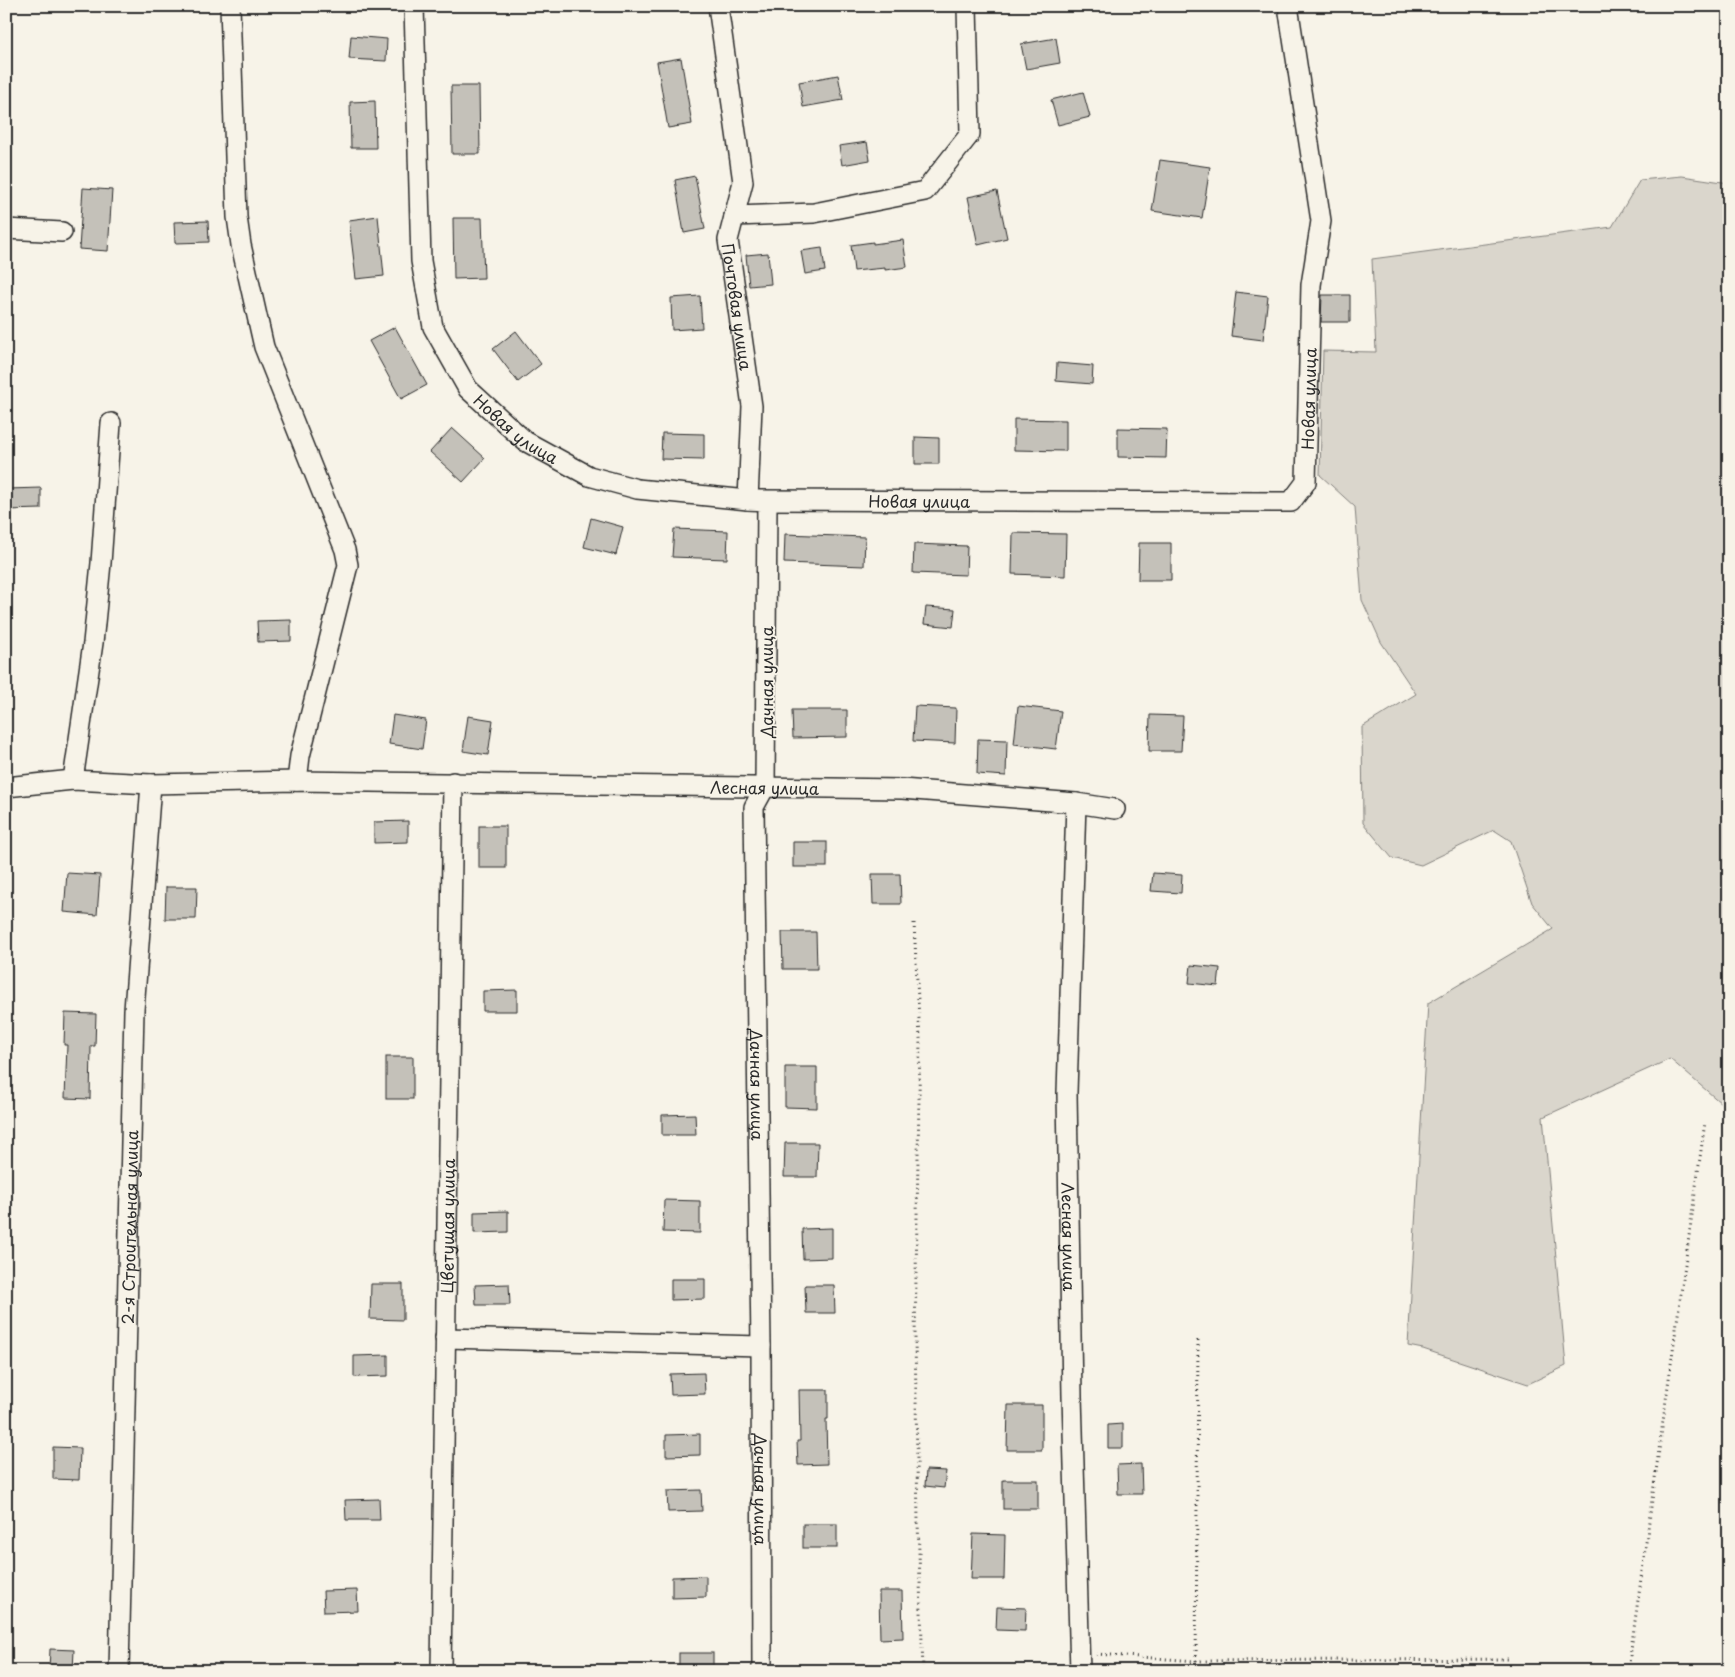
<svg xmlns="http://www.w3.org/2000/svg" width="1735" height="1677" viewBox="0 0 1735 1677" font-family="'Playpen Sans',sans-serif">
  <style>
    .green { fill: #dad6cc; stroke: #82807c }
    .building { fill: #c4c1b9; stroke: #2b2b2b }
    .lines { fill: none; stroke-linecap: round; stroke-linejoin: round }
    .minor-casing { stroke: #2b2b2b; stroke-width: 22 }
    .path { stroke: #2b2b2b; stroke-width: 3; stroke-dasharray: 1 4; stroke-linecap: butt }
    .minor { stroke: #f7f3e8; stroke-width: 19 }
    .labels { text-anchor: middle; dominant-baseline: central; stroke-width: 4; stroke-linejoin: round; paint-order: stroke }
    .street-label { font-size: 16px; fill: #2b2b2b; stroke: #f7f3e8 }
  </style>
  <rect width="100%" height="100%" fill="#f7f3e8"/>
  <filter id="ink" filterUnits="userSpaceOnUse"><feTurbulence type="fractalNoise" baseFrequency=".02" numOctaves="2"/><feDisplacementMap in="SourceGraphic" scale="10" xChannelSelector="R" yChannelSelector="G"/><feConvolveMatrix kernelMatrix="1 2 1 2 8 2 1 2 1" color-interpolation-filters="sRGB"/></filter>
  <g filter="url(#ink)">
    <!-- green -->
    <polygon class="green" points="1682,176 1729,183 1729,1110 1670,1059 1543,1117 1566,1366 1528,1384 1423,1349 1408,1346 1428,1003 1553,929 1532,903 1511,841 1494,830 1421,865 1392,858 1363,823 1362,727 1416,694 1381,642 1362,600 1355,507 1320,475 1323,351 1376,352 1372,259 1612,227 1640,180"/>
    <!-- building -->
    <g class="building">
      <polygon points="351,36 387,39 386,61 349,59"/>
      <polygon points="1056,38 1060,63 1026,69 1021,44"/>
      <polygon points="681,58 692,124 668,128 657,62"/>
      <polygon points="838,75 843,100 803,107 799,82"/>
      <polygon points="451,86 479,86 480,154 452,154"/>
      <polygon points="1083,92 1090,117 1058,125 1051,100"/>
      <polygon points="375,101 376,148 351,148 350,102"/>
      <polygon points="867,142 870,160 842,165 839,146"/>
      <polygon points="1160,160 1210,167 1202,218 1152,211"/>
      <polygon points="695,176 705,229 684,233 675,180"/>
      <polygon points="83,188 112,190 108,251 79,249"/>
      <polygon points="997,191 1007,238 978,245 968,197"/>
      <polygon points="378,216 384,276 356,279 349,220"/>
      <polygon points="453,218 482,218 484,278 454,279"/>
      <polygon points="208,221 209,242 175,243 174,222"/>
      <polygon points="903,240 907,267 885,270 885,268 854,271 851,245 873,242 873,244"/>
      <polygon points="822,248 825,271 805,274 801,251"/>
      <polygon points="768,253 771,284 749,286 746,255"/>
      <polygon points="1236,292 1268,296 1263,340 1231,336"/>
      <polygon points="1322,295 1350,295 1350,322 1321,322"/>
      <polygon points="700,296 702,328 672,330 671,298"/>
      <polygon points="395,327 427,385 401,399 369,341"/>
      <polygon points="516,331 541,364 518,382 493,349"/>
      <polygon points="1057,363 1093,366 1092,384 1056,381"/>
      <polygon points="1014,419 1066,420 1066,451 1014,450"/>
      <polygon points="452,428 485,458 463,482 430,452"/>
      <polygon points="1118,428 1167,429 1166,458 1118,457"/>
      <polygon points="662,433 704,434 704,460 661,459"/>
      <polygon points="915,437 939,438 939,464 915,464"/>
      <polygon points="41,488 41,509 7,510 7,489"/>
      <polygon points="591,518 623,527 616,555 584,547"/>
      <polygon points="674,529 728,531 727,559 672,557"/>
      <polygon points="1013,533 1066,534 1065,576 1012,574"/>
      <polygon points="785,534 865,537 864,566 784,563"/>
      <polygon points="1139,543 1171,543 1171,580 1138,580"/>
      <polygon points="914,544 967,546 966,575 913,573"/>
      <polygon points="926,607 955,609 953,627 924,624"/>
      <polygon points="291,620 291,641 258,642 257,621"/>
      <polygon points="915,706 956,708 955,743 913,741"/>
      <polygon points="1018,706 1061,711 1056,749 1014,744"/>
      <polygon points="792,710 847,710 847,737 793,738"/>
      <polygon points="393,715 426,720 422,749 389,744"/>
      <polygon points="1150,715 1183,716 1181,751 1149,751"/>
      <polygon points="468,716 493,720 488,755 463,751"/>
      <polygon points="978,739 1007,740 1006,776 977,774"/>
      <polygon points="408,821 408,842 374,843 374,822"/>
      <rect x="479" y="826" width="27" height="42"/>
      <rect x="793" y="842" width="34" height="25"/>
      <polygon points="67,873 100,875 97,915 64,912"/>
      <polygon points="1153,873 1182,875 1181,893 1151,891"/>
      <polygon points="872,874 900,874 901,904 873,904"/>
      <polygon points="166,887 197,887 196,919 165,919"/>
      <polygon points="782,932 816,932 817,969 783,969"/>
      <polygon points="1191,965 1220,968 1218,986 1189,983"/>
      <polygon points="517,990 517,1011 483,1011 483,991"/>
      <polygon points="65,1013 96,1014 95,1046 91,1046 90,1099 65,1098 67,1045 64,1045"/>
      <rect x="386" y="1057" width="27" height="42"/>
      <polygon points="785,1067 817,1067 817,1108 785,1107"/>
      <polygon points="695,1114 696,1135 662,1135 662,1115"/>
      <polygon points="785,1143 818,1143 817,1177 784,1177"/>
      <polygon points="664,1200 700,1201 700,1233 663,1232"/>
      <polygon points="508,1211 508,1232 474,1233 474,1212"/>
      <polygon points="832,1228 832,1258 803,1259 802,1229"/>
      <polygon points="671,1279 705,1279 705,1299 671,1300"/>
      <polygon points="371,1284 403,1284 403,1320 370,1319"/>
      <polygon points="509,1284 510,1305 476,1305 475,1285"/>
      <polygon points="805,1285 834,1285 835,1313 806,1313"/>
      <polygon points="388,1355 388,1376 354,1377 354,1356"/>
      <polygon points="704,1373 705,1394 671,1395 670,1374"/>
      <polygon points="799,1390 828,1390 828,1419 826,1419 827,1464 798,1465 797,1441 800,1441"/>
      <polygon points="1008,1405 1042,1405 1042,1450 1007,1450"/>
      <polygon points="1123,1424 1123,1448 1108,1448 1108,1425"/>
      <polygon points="700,1434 700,1455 666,1456 666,1435"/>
      <polygon points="53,1447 80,1448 79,1480 53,1479"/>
      <polygon points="1141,1464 1142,1494 1118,1494 1117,1465"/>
      <polygon points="926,1470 946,1471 944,1488 925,1486"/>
      <rect x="1003" y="1480" width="35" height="29"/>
      <polygon points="701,1490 702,1511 668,1512 667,1491"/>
      <polygon points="379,1499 380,1520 346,1520 345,1500"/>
      <rect x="803" y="1524" width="34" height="24"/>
      <polygon points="973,1534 1005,1535 1004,1579 971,1579"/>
      <polygon points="706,1576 706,1597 672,1598 672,1577"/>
      <polygon points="357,1590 358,1611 324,1612 323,1591"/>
      <polygon points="879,1591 902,1591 903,1638 880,1639"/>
      <polygon points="997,1607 1026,1608 1025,1631 996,1630"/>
      <polygon points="50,1649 74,1650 73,1671 49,1671"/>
      <rect x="679" y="1653" width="34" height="18"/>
    </g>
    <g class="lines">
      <defs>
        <g id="minor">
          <polyline points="230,6 237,217 241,245 264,347 345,550 348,565 300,756 297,781"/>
          <path id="s1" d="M414,6L421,261L433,327L468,389L525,441L589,476L637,489L748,500L1291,502L1306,482L1311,285L1321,221L1288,6"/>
          <path id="s2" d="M718,6L743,182L728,240L752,406L748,500L767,501L765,787L754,807L761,1346L762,1671"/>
          <polyline points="734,216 814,213 925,191 970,134 967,6"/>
          <polyline points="6,229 62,232"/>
          <polyline points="73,780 93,643 101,563 111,423"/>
          <path id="s3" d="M6,787L73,780L151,784L297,781L902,789L1076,803L1115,809"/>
          <path id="s4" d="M1076,803L1067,1093L1072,1396L1080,1671"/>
          <polyline points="445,1338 761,1346"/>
          <path id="s5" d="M119,1671L134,1010L151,784"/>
          <path id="s6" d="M441,1671L453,782"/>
        </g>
      </defs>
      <!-- minor casing -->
      <use href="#minor" class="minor-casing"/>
      <!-- path -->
      <g class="path">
        <polyline points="914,923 920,1038 915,1337 918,1522 923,1671"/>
        <polyline points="1096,1654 1196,1661 1507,1659"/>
        <polyline points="1196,1671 1198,1338"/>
        <polyline points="1628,1671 1705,1122"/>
      </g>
      <!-- minor -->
      <use href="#minor" class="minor"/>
    </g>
  </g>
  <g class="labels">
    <!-- street labels -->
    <g class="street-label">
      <text stroke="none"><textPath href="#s2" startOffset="305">Почтовая улица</textPath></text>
      <text stroke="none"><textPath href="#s1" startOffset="1356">Новая улица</textPath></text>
      <text stroke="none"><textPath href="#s1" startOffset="456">Новая улица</textPath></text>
      <text stroke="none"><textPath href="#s1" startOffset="876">Новая улица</textPath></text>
      <text transform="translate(766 682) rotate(-90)">Дачная улица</text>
      <text stroke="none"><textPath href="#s3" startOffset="759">Лесная улица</textPath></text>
      <text stroke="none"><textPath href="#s2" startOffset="1105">Дачная улица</textPath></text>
      <text stroke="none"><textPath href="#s5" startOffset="444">2-я Строительная улица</textPath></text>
      <text stroke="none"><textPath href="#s6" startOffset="445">Цветущая улица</textPath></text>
      <text stroke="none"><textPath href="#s4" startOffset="434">Лесная улица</textPath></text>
      <text stroke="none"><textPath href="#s2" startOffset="1510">Дачная улица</textPath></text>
    </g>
  </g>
  <!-- margin -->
  <rect width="1735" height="1677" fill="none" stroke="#f7f3e8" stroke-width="25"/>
  <rect x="12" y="12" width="1710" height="1652" fill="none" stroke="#2b2b2b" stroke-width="2" filter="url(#ink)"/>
</svg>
